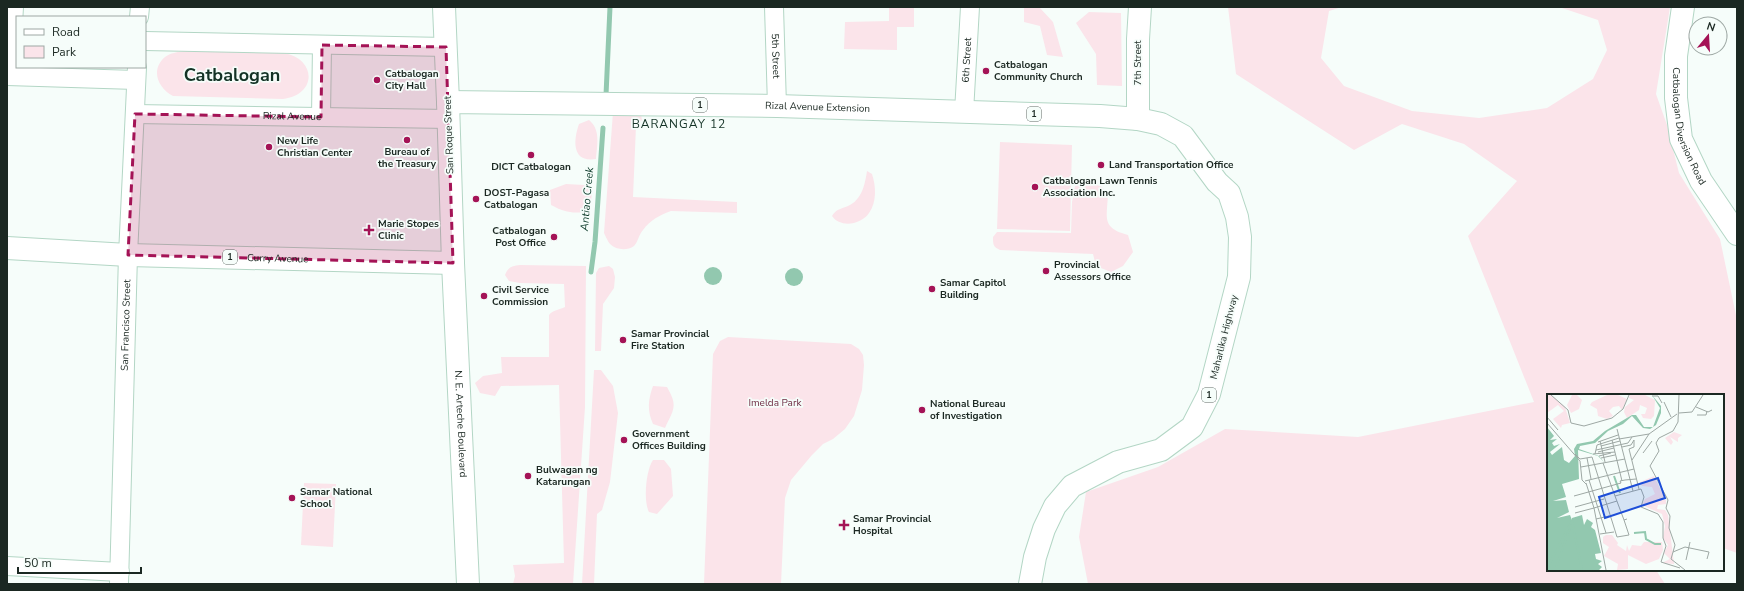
<svg xmlns="http://www.w3.org/2000/svg" width="1744" height="591" viewBox="0 0 1744 591" font-family="'Nunito Sans',sans-serif">
  <style>
    .green { fill: #fbe4ea }
    .water { fill: #92c8af }
    .lines { fill: none; stroke-linecap: round; stroke-linejoin: round }
    .stream { stroke: #92c8af; stroke-width: 5 }
    .minor-casing { stroke: #b3d6c5; stroke-width: 20 }
    .tertiary-casing { stroke: #b3d6c5; stroke-width: 24 }
    .secondary-casing { stroke: #b3d6c5; stroke-width: 24 }
    .primary-casing { stroke: #b3d6c5; stroke-width: 24 }
    .trunk-casing { stroke: #b3d6c5; stroke-width: 24 }
    .minor { stroke: #fff; stroke-width: 18 }
    .tertiary { stroke: #fff; stroke-width: 22 }
    .secondary { stroke: #fff; stroke-width: 22 }
    .primary { stroke: #fff; stroke-width: 22 }
    .trunk { stroke: #fff; stroke-width: 22 }
    .marked { fill: #a41356; fill-opacity: 0.2; stroke: #a41356; stroke-width: 3; stroke-dasharray: 8 5; stroke-linejoin: round }
    .poi-dot { fill: #a41356; stroke: #f6fdfa; stroke-width: 1.5 }
    .labels { text-anchor: middle; dominant-baseline: central; stroke-width: 3.5; stroke-linejoin: round; paint-order: stroke }
    .shield { fill: #f6fdfa; stroke: #5d6863; stroke-width: 1 }
    .shield-label { font-size: 9px; font-weight: bold; fill: #1b2822 }
    .street-label { font-size: 10px; fill: #1b2822; stroke: #f6fdfa }
    .poi-label { font-size: 10px; font-weight: bold; fill: #1b2822; stroke: #f6fdfa; text-anchor: start }
    .park-label { font-size: 10px; fill: #6f2d44; stroke: #f6fdfa }
    .water-label { font-size: 11px; font-style: italic; fill: #0b3a29; stroke: #f6fdfa }
    .quarter-label { font-size: 12px; letter-spacing: 1px; fill: #143326; stroke: #f6fdfa }
    .town-label { font-size: 18px; font-weight: bold; fill: #143326; stroke: #f6fdfa }
    .inset-river { fill: none; stroke: #92c8af; stroke-width: 2 }
    .inset-road { fill: none; stroke: #9ea8a4; stroke-width: 1 }
    .view { fill: #1d4ed8; fill-opacity: 0.15; stroke: #1d4ed8; stroke-width: 2 }
    .inset-edge { fill: none; stroke: #1b2822; stroke-width: 2 }
  </style>
  <rect width="100%" height="100%" fill="#f6fdfa"/>
  <!-- green -->
  <g class="green">
    <polygon points="889,7 914,7 914,27 897,27 897,50 844,49 845,22 889,21"/>
    <polygon points="1024,7 1039,7 1053,22 1063,57 1047,55 1040,26 1024,22"/>
    <polygon points="1228,7 1342,7 1329,11 1321,58 1344,86 1412,111 1479,118 1547,108 1593,79 1607,50 1598,20 1559,7 1670,7 1656,94 1667,125 1679,173 1720,239 1737,320 1737,553 1723,548 1723,395 1548,395 1548,570 1656,570 1665,584 1088,584 1079,537 1086,492 1158,467 1225,429 1358,437 1534,402 1468,236 1517,181 1464,144 1402,124 1354,150 1236,74"/>
    <polygon points="1089,12 1121,13 1122,86 1097,85 1096,54 1076,23"/>
    <path d="M184,51L284,53C317,59 317,95 283,99L173,96C158,88 150,70 165,57C170,53 178,52 184,51Z"/>
    <path d="M613,112L641,114L642,120L636,126L633,197L737,202V213L671,211C660,215 650,220 643,230C639,234 638,242 634,246C627,251 616,250 610,244C608,242 606,237 604,233Z"/>
    <path d="M589,120C601,130 597,145 596,159C572,163 573,141 579,124Z"/>
    <polygon points="1000,142 1072,145 1070,231 997,229"/>
    <path d="M867,171L872,174C876,186 877,202 869,213C861,225 840,228 832,216C836,209 841,209 848,206C862,200 865,184 867,171Z"/>
    <path d="M1092,183L1102,187L1108,194C1107,218 1101,228 1128,235L1133,252L1123,266L1111,272L1096,266L1093,254L1000,250C993,247 993,244 993,237L997,232L1071,233L1072,202L1075,186Z"/>
    <path d="M566,184L584,185L592,192L590,211C574,214 566,213 551,205L550,190Z"/>
    <path d="M520,265L586,266L585,407L573,584H513L515,576L513,565L564,563L559,385L501,386L495,396L480,393L475,383L483,376L502,373L501,357H549V315C553,310 559,310 565,307L564,284L520,283L509,281L505,275C508,267 512,266 520,265Z"/>
    <polygon points="609,266 613,269 615,277 614,288 603,304 601,351 595,351 596,273 599,268"/>
    <polygon points="728,337 851,344 859,349 863,355 864,365 862,390 854,416 845,429 833,439 823,444 812,455 791,480 785,498 781,584 704,584 713,354 720,341"/>
    <polygon points="594,370 601,370 613,386 618,413 610,482 602,510 597,514 594,584 582,584"/>
    <path d="M653,386L667,387C678,406 674,409 665,428L653,424C647,410 648,400 653,386Z"/>
    <path d="M653,460H664L671,469L673,496L657,514L649,512C643,501 646,470 653,460Z"/>
    <polygon points="304,483 336,484 333,547 301,545"/>
  </g>
  <!-- water -->
  <g class="water">
    <circle cx="713" cy="276" r="9"/>
    <circle cx="794" cy="277" r="9"/>
  </g>
  <g class="lines">
    <!-- stream -->
    <g class="stream">
      <polyline points="606,95 610,7"/>
      <polyline points="591,272 595,242 603,128"/>
    </g>
    <defs>
      <g id="minor">
        <path id="s1" d="M774,7L777,106"/>
        <polyline points="139,17 140,7"/>
        <polyline points="145,41 446,47"/>
        <polyline points="7,76 136,80"/>
        <polyline points="10,76 14,7"/>
        <path id="s2" d="M964,112L970,7"/>
        <path id="s3" d="M135,114L449,119"/>
        <polyline points="321,117 322,45"/>
        <polyline points="7,566 120,572"/>
        <path id="s4" d="M119,584L128,255L137,67"/>
      </g>
      <g id="tertiary">
        <polyline points="444,7 448,102"/>
        <polyline points="1138,119 1138,39 1140,7"/>
      </g>
      <g id="secondary">
        <path id="s5" d="M453,263L468,584"/>
      </g>
      <g id="primary">
        <path id="s6" d="M7,248L128,255L453,263L448,102L777,106L1100,116L1138,119L1161,124L1183,136L1217,182L1229,193L1237,217L1240,237L1239,277L1209,394L1192,427L1161,450L1118,462L1072,486L1055,506L1044,529L1035,557L1030,584"/>
      </g>
      <g id="trunk">
        <path id="s7" d="M1683,7L1676,56V98L1681,139L1701,181L1737,234"/>
      </g>
    </defs>
    <!-- minor casing -->
    <use href="#minor" class="minor-casing"/>
    <!-- tertiary casing -->
    <use href="#tertiary" class="tertiary-casing"/>
    <!-- secondary casing -->
    <use href="#secondary" class="secondary-casing"/>
    <!-- primary casing -->
    <use href="#primary" class="primary-casing"/>
    <!-- trunk casing -->
    <use href="#trunk" class="trunk-casing"/>
    <!-- minor -->
    <use href="#minor" class="minor"/>
    <!-- tertiary -->
    <use href="#tertiary" class="tertiary"/>
    <!-- secondary -->
    <use href="#secondary" class="secondary"/>
    <!-- primary -->
    <use href="#primary" class="primary"/>
    <!-- trunk -->
    <use href="#trunk" class="trunk"/>
  </g>
  <!-- marked area -->
  <path class="marked" d="M322,45L446,47L453,263L128,255L135,114L321,117Z"/>
  <!-- markers -->
  <g class="poi-dot">
    <circle cx="986" cy="71" r="4"/>
    <circle cx="377" cy="80" r="4"/>
    <circle cx="407" cy="140" r="4"/>
    <circle cx="269" cy="147" r="4"/>
    <circle cx="531" cy="155" r="4"/>
    <circle cx="1101" cy="165" r="4"/>
    <circle cx="1035" cy="187" r="4"/>
    <circle cx="476" cy="199" r="4"/>
    <path d="M367 224h4v4h4v4h-4v4h-4v-4h-4v-4h4z"/>
    <circle cx="554" cy="237" r="4"/>
    <circle cx="1046" cy="271" r="4"/>
    <circle cx="932" cy="289" r="4"/>
    <circle cx="484" cy="296" r="4"/>
    <circle cx="623" cy="340" r="4"/>
    <circle cx="922" cy="410" r="4"/>
    <circle cx="624" cy="440" r="4"/>
    <circle cx="528" cy="476" r="4"/>
    <circle cx="292" cy="498" r="4"/>
    <path d="M842 519h4v4h4v4h-4v4h-4v-4h-4v-4h4z"/>
  </g>
  <g class="labels">
    <!-- shield labels -->
    <g class="shield">
      <rect x="693" y="98" width="14" height="14" rx="3"/>
      <rect x="1027" y="107" width="14" height="14" rx="3"/>
      <rect x="223" y="250" width="14" height="14" rx="3"/>
      <rect x="1202" y="388" width="14" height="14" rx="3"/>
    </g>
    <g class="shield-label">
      <text x="700" y="105">1</text>
      <text x="1034" y="114">1</text>
      <text x="230" y="257">1</text>
      <text x="1209" y="395">1</text>
    </g>
    <!-- street labels -->
    <g class="street-label">
      <text stroke="none"><textPath href="#s1" startOffset="49">5th Street</textPath></text>
      <text stroke="none"><textPath href="#s2" startOffset="52">6th Street</textPath></text>
      <text transform="translate(1138 63) rotate(-90)">7th Street</text>
      <text stroke="none"><textPath href="#s6" startOffset="977">Rizal Avenue Extension</textPath></text>
      <text stroke="none"><textPath href="#s3" startOffset="157">Rizal Avenue</textPath></text>
      <text stroke="none"><textPath href="#s7" startOffset="122">Catbalogan Diversion Road</textPath></text>
      <text transform="translate(449 135) rotate(-92)">San Roque Street</text>
      <text stroke="none"><textPath href="#s6" startOffset="271">Curry Avenue</textPath></text>
      <text stroke="none"><textPath href="#s4" startOffset="259">San Francisco Street</textPath></text>
      <text transform="translate(1224 337) rotate(-76)">Maharlika Highway</text>
      <text stroke="none"><textPath href="#s5" startOffset="161">N. E. Arteche Boulevard</textPath></text>
    </g>
    <!-- poi labels -->
    <g class="poi-label">
      <text x="994" y="65">Catbalogan<tspan x="994" dy="12">Community Church</tspan></text>
      <text x="385" y="74">Catbalogan<tspan x="385" dy="12">City Hall</tspan></text>
      <text x="277" y="141">New Life<tspan x="277" dy="12">Christian Center</tspan></text>
      <text x="407" y="152" text-anchor="middle">Bureau of<tspan x="407" dy="12">the Treasury</tspan></text>
      <text x="1109" y="165">Land Transportation Office</text>
      <text x="531" y="167" text-anchor="middle">DICT Catbalogan</text>
      <text x="1043" y="181">Catbalogan Lawn Tennis<tspan x="1043" dy="12">Association Inc.</tspan></text>
      <text x="484" y="193">DOST-Pagasa<tspan x="484" dy="12">Catbalogan</tspan></text>
      <text x="378" y="224">Marie Stopes<tspan x="378" dy="12">Clinic</tspan></text>
      <text x="546" y="231" text-anchor="end">Catbalogan<tspan x="546" dy="12">Post Office</tspan></text>
      <text x="1054" y="265">Provincial<tspan x="1054" dy="12">Assessors Office</tspan></text>
      <text x="940" y="283">Samar Capitol<tspan x="940" dy="12">Building</tspan></text>
      <text x="492" y="290">Civil Service<tspan x="492" dy="12">Commission</tspan></text>
      <text x="631" y="334">Samar Provincial<tspan x="631" dy="12">Fire Station</tspan></text>
      <text x="930" y="404">National Bureau<tspan x="930" dy="12">of Investigation</tspan></text>
      <text x="632" y="434">Government<tspan x="632" dy="12">Offices Building</tspan></text>
      <text x="536" y="470">Bulwagan ng<tspan x="536" dy="12">Katarungan</tspan></text>
      <text x="300" y="492">Samar National<tspan x="300" dy="12">School</tspan></text>
      <text x="853" y="519">Samar Provincial<tspan x="853" dy="12">Hospital</tspan></text>
    </g>
    <!-- park labels -->
    <g class="park-label">
      <text x="775" y="403">Imelda Park</text>
    </g>
    <!-- water labels -->
    <g class="water-label">
      <text transform="translate(587 199) rotate(-85)">Antiao Creek</text>
    </g>
    <!-- quarter labels -->
    <g class="quarter-label">
      <text x="679" y="124">BARANGAY 12</text>
    </g>
    <!-- town labels -->
    <g class="town-label">
      <text x="232" y="75">Catbalogan</text>
    </g>
  </g>
  <!-- overview -->
  <g transform="translate(1547 394)">
    <rect width="177" height="177" fill="#f6fdfa"/>
    <path d="M0,1H4L18,13L23,29L15,31L14,34L6,25L17,17L11,11L0,19ZM25,1H30L35,6L32,15L24,19L20,11ZM60,1H71L80,5L75,16L72,12L66,13L62,17L66,22L60,25L51,22L50,15L43,11L45,8ZM83,1H98L108,6L107,22L104,25L96,24L94,20H98L100,14L93,11L92,16L80,24L77,18L78,13L87,6L82,4ZM127,38L135,41L131,44V48L123,43L126,48L124,51L118,44ZM107,82L117,103L114,104L119,106V110L111,111L110,115L118,116L121,121L127,170L115,169L123,165L117,159L121,151L116,144L118,132L115,120L95,111L98,105L108,100L105,93L95,92L93,88ZM59,141H65L71,149L70,151L79,157L80,151L82,157L85,151L94,152L97,148H115L116,156L112,165L99,170L81,161V175L70,176L71,170L57,162L62,153L56,149V143Z" fill="#fbe4ea"/>
    <path d="M105,1L114,12V19L109,31L103,35L96,34L85,22L76,30L61,37L48,49L33,52L32,55L52,62L57,68L51,62L31,56L32,85L15,90L19,103L6,107L19,106L22,118L10,124L23,121L25,126V124L35,121L37,131L40,125L46,129L44,133L48,136L54,159L48,160L49,165L55,167L51,170L55,173L52,176H0V33L7,42L3,46L10,45L5,49L7,52L13,50L3,58L5,61L15,53L17,66L22,69L28,62L27,55L30,50L46,47L58,37L85,21H89L97,33H106L113,14Z" fill="#92c8af"/>
    <path class="inset-river" d="M67,82L73,99M25,127L35,176M87,139L98,138L99,145L108,150H114M0,175L25,126M8,176L24,131"/>
    <path class="inset-road" d="M4,1L21,16L24,29L37,32L65,24L76,15L82,1M132,1L131,28L126,37L112,44L109,49L112,57L103,72L121,106L119,114L123,122L122,134L128,151L124,165L138,176M105,2H111L115,9M117,8L124,23M149,13L161,18L165,16M132,19L145,18L156,1M150,21H159L160,17M0,23L11,36M0,29L33,67L35,86L39,90M70,35L86,97M72,45L102,40M65,46L75,87M87,46V53L82,55L92,95M53,47L58,68M51,48L71,41M54,52L73,47M75,53L84,51L87,46M49,56L81,49L85,43M51,58L67,54M96,59L105,47M28,60L33,65L45,63L70,143L82,141L77,126L80,125M46,60L68,58M48,60L50,51L72,44M52,62L64,59M40,64L44,85M54,64L68,61M85,66L102,40L130,20M56,69L68,102M34,73L78,65M42,86L59,139M38,87L87,75M39,89L47,114L70,107M27,102L74,89L73,87L78,86L89,85M28,113L57,105M28,119L47,114L59,176M49,125L62,122M77,126L68,102L94,95L97,103L94,113L111,120L116,128V144L119,152L114,168L133,174M53,140L67,138M126,158L138,153L162,158L160,165M139,166L143,148"/>
    <path class="view" d="M111,84L118,104L58,124L52,103Z"/>
    <rect width="177" height="177" class="inset-edge"/>
  </g>
  <!-- border -->
  <rect width="1744" height="591" fill="none" stroke="#1b2822" stroke-width="16"/>
  <!-- legend -->
  <rect x="16" y="16" width="130" height="52" fill="#f6fdfa" stroke="#9ea8a4"/>
  <rect x="24" y="29" width="20" height="6" fill="#ffffff" stroke="#9ea8a4"/>
  <text x="52" y="36" font-size="12" fill="#1b2822">Road</text>
  <rect x="24" y="46" width="20" height="12" fill="#fbe4ea" stroke="#9ea8a4"/>
  <text x="52" y="56" font-size="12" fill="#1b2822">Park</text>
  <!-- north arrow -->
  <g transform="translate(1708 36) rotate(18)"><circle r="19" fill="#f6fdfa" stroke="#9ea8a4"/>
  <path d="M0-3L7 15L0 10L-7 15Z" fill="#a41356"/>
  <text y="-6" font-size="11" font-weight="bold" text-anchor="middle" fill="#1b2822">N</text>
  </g>
  <!-- scale -->
  <path d="M18 567v6h123v-6" fill="none" stroke="#1b2822" stroke-width="2"/>
  <text x="24" y="567" font-size="12" fill="#1b2822" stroke="#f6fdfa" stroke-width="3" paint-order="stroke">50 m</text>
</svg>
